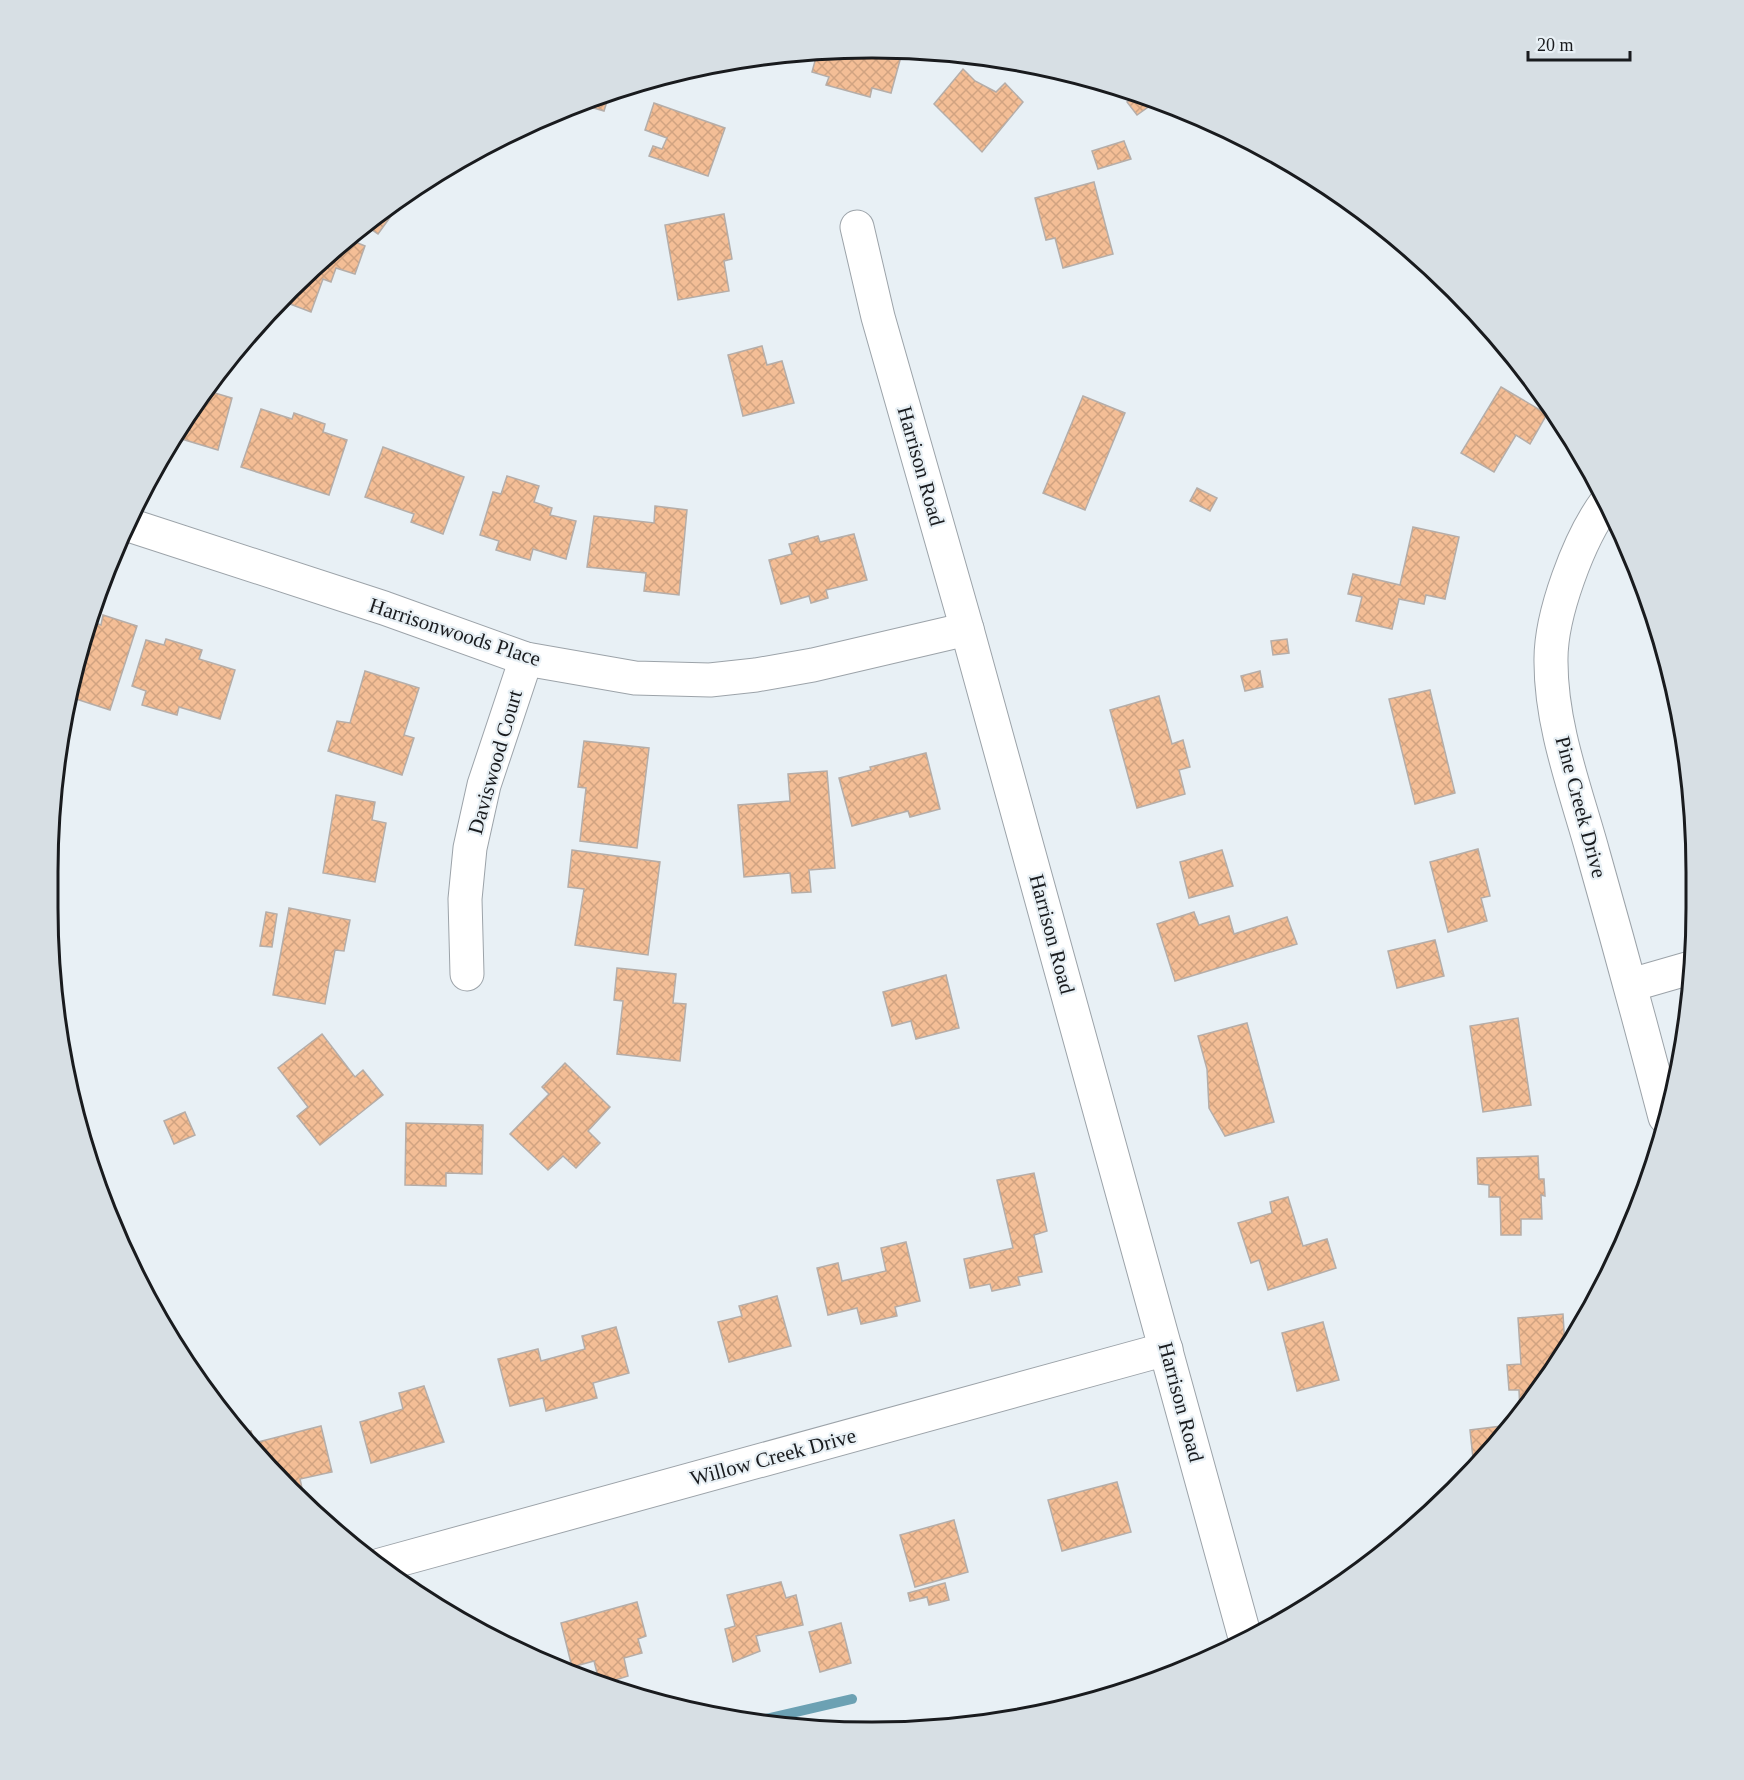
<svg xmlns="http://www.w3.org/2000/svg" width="1744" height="1780" viewBox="0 0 1744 1780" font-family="Georgia,serif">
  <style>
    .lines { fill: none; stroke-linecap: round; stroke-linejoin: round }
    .stream { stroke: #6ca1b3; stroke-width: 10 }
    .building { fill: url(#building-cross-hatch); stroke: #b5ada8; stroke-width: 1.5 }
    .minor-casing { stroke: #9ca3a9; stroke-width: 35 }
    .minor { stroke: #fff; stroke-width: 33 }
    .labels { text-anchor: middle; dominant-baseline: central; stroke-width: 4.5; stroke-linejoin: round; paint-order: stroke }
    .street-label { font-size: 21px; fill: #191b1e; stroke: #e8f0f5 }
    .rim { fill: none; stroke: #191b1e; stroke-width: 3 }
  </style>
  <defs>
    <pattern id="building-cross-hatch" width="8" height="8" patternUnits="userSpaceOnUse" patternTransform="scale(1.5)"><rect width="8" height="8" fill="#f4be96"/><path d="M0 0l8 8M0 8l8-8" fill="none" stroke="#d1a381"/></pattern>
  </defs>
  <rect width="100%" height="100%" fill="#e8f0f5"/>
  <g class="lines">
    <!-- stream -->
    <polyline class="stream" points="753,1722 852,1699"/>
  </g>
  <!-- building -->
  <g class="building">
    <polygon points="818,50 902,53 891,93 872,88 870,97 826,85 829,77 812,72"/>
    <polygon points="963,69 975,81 996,92 1005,83 1023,102 982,152 934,104"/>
    <polygon points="1140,93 1144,95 1151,105 1137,115 1127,102"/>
    <polygon points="609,95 604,111 583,105"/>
    <polygon points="654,103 725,128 708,176 649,156 653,146 662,149 667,138 645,130"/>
    <polygon points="1124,141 1131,159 1098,169 1092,151"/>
    <polygon points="1094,182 1113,254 1063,268 1055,238 1046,240 1035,198"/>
    <polygon points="384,209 391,216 378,234 366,226 356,239 351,236 371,218"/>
    <polygon points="724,214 732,259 724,261 729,291 678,300 665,225"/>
    <polygon points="348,239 365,246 355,274 336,268 331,282 323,279 311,312 282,301"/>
    <polygon points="762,346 767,365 782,361 794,403 743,416 728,355"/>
    <polygon points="1501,387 1547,414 1530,444 1516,435 1494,472 1461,453"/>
    <polygon points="208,391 232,398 218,450 175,437"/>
    <polygon points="1083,396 1125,413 1085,510 1043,493"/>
    <polygon points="261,409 292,419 294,413 325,424 323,432 347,440 329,495 241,467"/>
    <polygon points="383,447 464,477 443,534 411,522 414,514 365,497"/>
    <polygon points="507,476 539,486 534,502 552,508 550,515 576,521 566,559 533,549 530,560 496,550 499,541 480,535 493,492 501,494"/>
    <polygon points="1197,488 1217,498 1210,511 1190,501"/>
    <polygon points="655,506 687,510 679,595 644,591 646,573 587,567 594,516 654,523"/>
    <polygon points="1413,527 1459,537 1445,599 1426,595 1424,604 1399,599 1392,629 1356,621 1362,597 1348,594 1353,574 1400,585"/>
    <polygon points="854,534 867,580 826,590 828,598 811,603 809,596 781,604 769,560 792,554 789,544 818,536 820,542"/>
    <polygon points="103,615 137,626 110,710 76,699 80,685 74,683 89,621 101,625"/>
    <polygon points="166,639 202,650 199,659 235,670 220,719 179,707 177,715 142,705 146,691 132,686 146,640 164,645"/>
    <polygon points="1287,639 1289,653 1273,655 1271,641"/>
    <polygon points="365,671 419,688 404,735 414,738 402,775 328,751 337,721 350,723"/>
    <polygon points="1260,671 1263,687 1245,691 1241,676"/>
    <polygon points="1430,690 1455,793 1415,804 1389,699"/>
    <polygon points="1159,696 1172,744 1183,740 1190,767 1179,770 1185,794 1137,808 1110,710"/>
    <polygon points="584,741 649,748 637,848 580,841 586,788 578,787"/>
    <polygon points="926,753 940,809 910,817 908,811 852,826 839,778 871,770 870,767"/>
    <polygon points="827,771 835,868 809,870 811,892 792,893 790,873 744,877 738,805 790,801 788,774"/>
    <polygon points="336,795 375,802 372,820 386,823 375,882 323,873"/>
    <polygon points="1478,849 1490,896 1481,898 1487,921 1448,932 1430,862"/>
    <polygon points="572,850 660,862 648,955 575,945 584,889 568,887"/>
    <polygon points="1222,850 1233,886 1189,898 1180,862"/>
    <polygon points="289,908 350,920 344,951 335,950 325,1004 273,995"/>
    <polygon points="266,912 277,914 272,947 260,946"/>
    <polygon points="1194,912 1199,925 1229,916 1234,934 1287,917 1297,944 1175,981 1157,924"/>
    <polygon points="1435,940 1444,976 1397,988 1388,951"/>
    <polygon points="617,968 676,974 673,1003 686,1004 680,1061 617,1054 623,1001 614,1000"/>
    <polygon points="946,975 959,1028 916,1039 911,1021 892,1026 883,992"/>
    <polygon points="1518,1018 1531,1105 1483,1112 1470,1026"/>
    <polygon points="1247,1023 1274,1122 1225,1136 1209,1108 1207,1069 1198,1036"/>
    <polygon points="322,1034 355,1077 363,1070 383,1095 320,1145 297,1116 308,1107 278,1068"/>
    <polygon points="565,1063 610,1107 588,1131 600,1143 576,1168 563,1156 548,1170 510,1134 549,1094 542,1087"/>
    <polygon points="185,1112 195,1135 174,1144 164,1121"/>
    <polygon points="406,1123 483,1125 482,1174 446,1173 446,1186 405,1185"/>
    <polygon points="1538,1156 1539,1179 1544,1179 1545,1196 1541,1195 1542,1219 1521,1219 1521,1235 1501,1235 1500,1197 1489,1197 1489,1185 1478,1184 1477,1158"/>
    <polygon points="1034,1173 1047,1231 1034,1235 1042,1272 1018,1277 1020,1285 992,1291 990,1284 970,1288 964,1259 1013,1248 997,1180"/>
    <polygon points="1288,1197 1303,1246 1327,1239 1336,1268 1268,1290 1259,1260 1251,1263 1238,1223 1272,1213 1270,1202"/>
    <polygon points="906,1242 920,1301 895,1307 897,1316 861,1324 857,1308 828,1315 817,1268 838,1263 842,1281 886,1271 881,1248"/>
    <polygon points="777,1296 791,1346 729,1362 718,1322 742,1316 739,1306"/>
    <polygon points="1563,1314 1565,1348 1520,1412 1519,1390 1509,1390 1507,1365 1521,1364 1518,1318"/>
    <polygon points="1323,1322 1339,1380 1297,1391 1282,1333"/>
    <polygon points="616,1327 629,1373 593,1383 597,1398 546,1411 543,1398 510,1406 498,1359 538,1349 541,1361 585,1349 582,1336"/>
    <polygon points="424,1386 444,1442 371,1463 360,1422 403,1409 399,1393"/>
    <polygon points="1510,1425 1492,1451 1474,1468 1470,1430"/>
    <polygon points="321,1426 332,1472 300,1479 302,1488 290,1491 242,1433 251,1431 254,1443"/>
    <polygon points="1117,1482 1131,1532 1062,1551 1048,1500"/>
    <polygon points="954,1520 968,1572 915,1587 900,1535"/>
    <polygon points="781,1582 786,1598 796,1595 803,1625 756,1636 760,1651 733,1662 725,1629 735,1626 727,1595"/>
    <polygon points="945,1583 949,1600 929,1605 927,1597 910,1601 908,1593"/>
    <polygon points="637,1602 646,1636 638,1639 642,1653 624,1658 628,1676 606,1683 599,1681 594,1661 572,1667 561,1623"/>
    <polygon points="841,1623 851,1663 820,1672 809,1632"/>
    <polygon points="1139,1683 1139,1684 1090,1702 1089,1696"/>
  </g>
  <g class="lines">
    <defs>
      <g id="minor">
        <polyline points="857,227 878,317 967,629 1246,1641"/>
        <path d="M1607,501C1579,538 1550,616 1551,662C1551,727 1576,791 1593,853C1618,941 1642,1029 1665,1117"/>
        <polyline points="129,525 384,608 526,659 635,678 710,680 756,675 813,665 967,629"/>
        <polyline points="467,974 465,899 470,848 484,785 526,659"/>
        <polyline points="1631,985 1690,968"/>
        <polyline points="380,1565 1166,1349"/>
      </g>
    </defs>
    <!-- minor casing -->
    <use href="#minor" class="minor-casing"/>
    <!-- minor -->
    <use href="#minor" class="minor"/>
  </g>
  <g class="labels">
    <!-- street labels -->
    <g class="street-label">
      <text transform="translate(921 466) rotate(74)">Harrison Road</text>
      <text transform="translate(455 632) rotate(18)">Harrisonwoods Place</text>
      <text transform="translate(495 762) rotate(-74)">Daviswood Court</text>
      <text transform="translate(1581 807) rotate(75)">Pine Creek Drive</text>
      <text transform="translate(1052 934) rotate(75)">Harrison Road</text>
      <text transform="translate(1181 1402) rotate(75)">Harrison Road</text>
      <text transform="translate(773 1457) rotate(-15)">Willow Creek Drive</text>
    </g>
  </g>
  <!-- crop -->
  <path d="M0 0H1744V1780H0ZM872 58H872A814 814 0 0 1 1686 872V908A814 814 0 0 1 872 1722H872A814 814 0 0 1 58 908V872A814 814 0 0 1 872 58Z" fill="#d7dfe4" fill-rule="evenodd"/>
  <path class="rim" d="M872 58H872A814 814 0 0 1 1686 872V908A814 814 0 0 1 872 1722H872A814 814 0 0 1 58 908V872A814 814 0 0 1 872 58Z"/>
  <!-- scale -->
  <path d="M1528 51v9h102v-9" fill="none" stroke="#191b1e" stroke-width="3"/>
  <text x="1537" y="51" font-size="18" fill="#191b1e" stroke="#e8f0f5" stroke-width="4.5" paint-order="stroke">20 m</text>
</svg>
